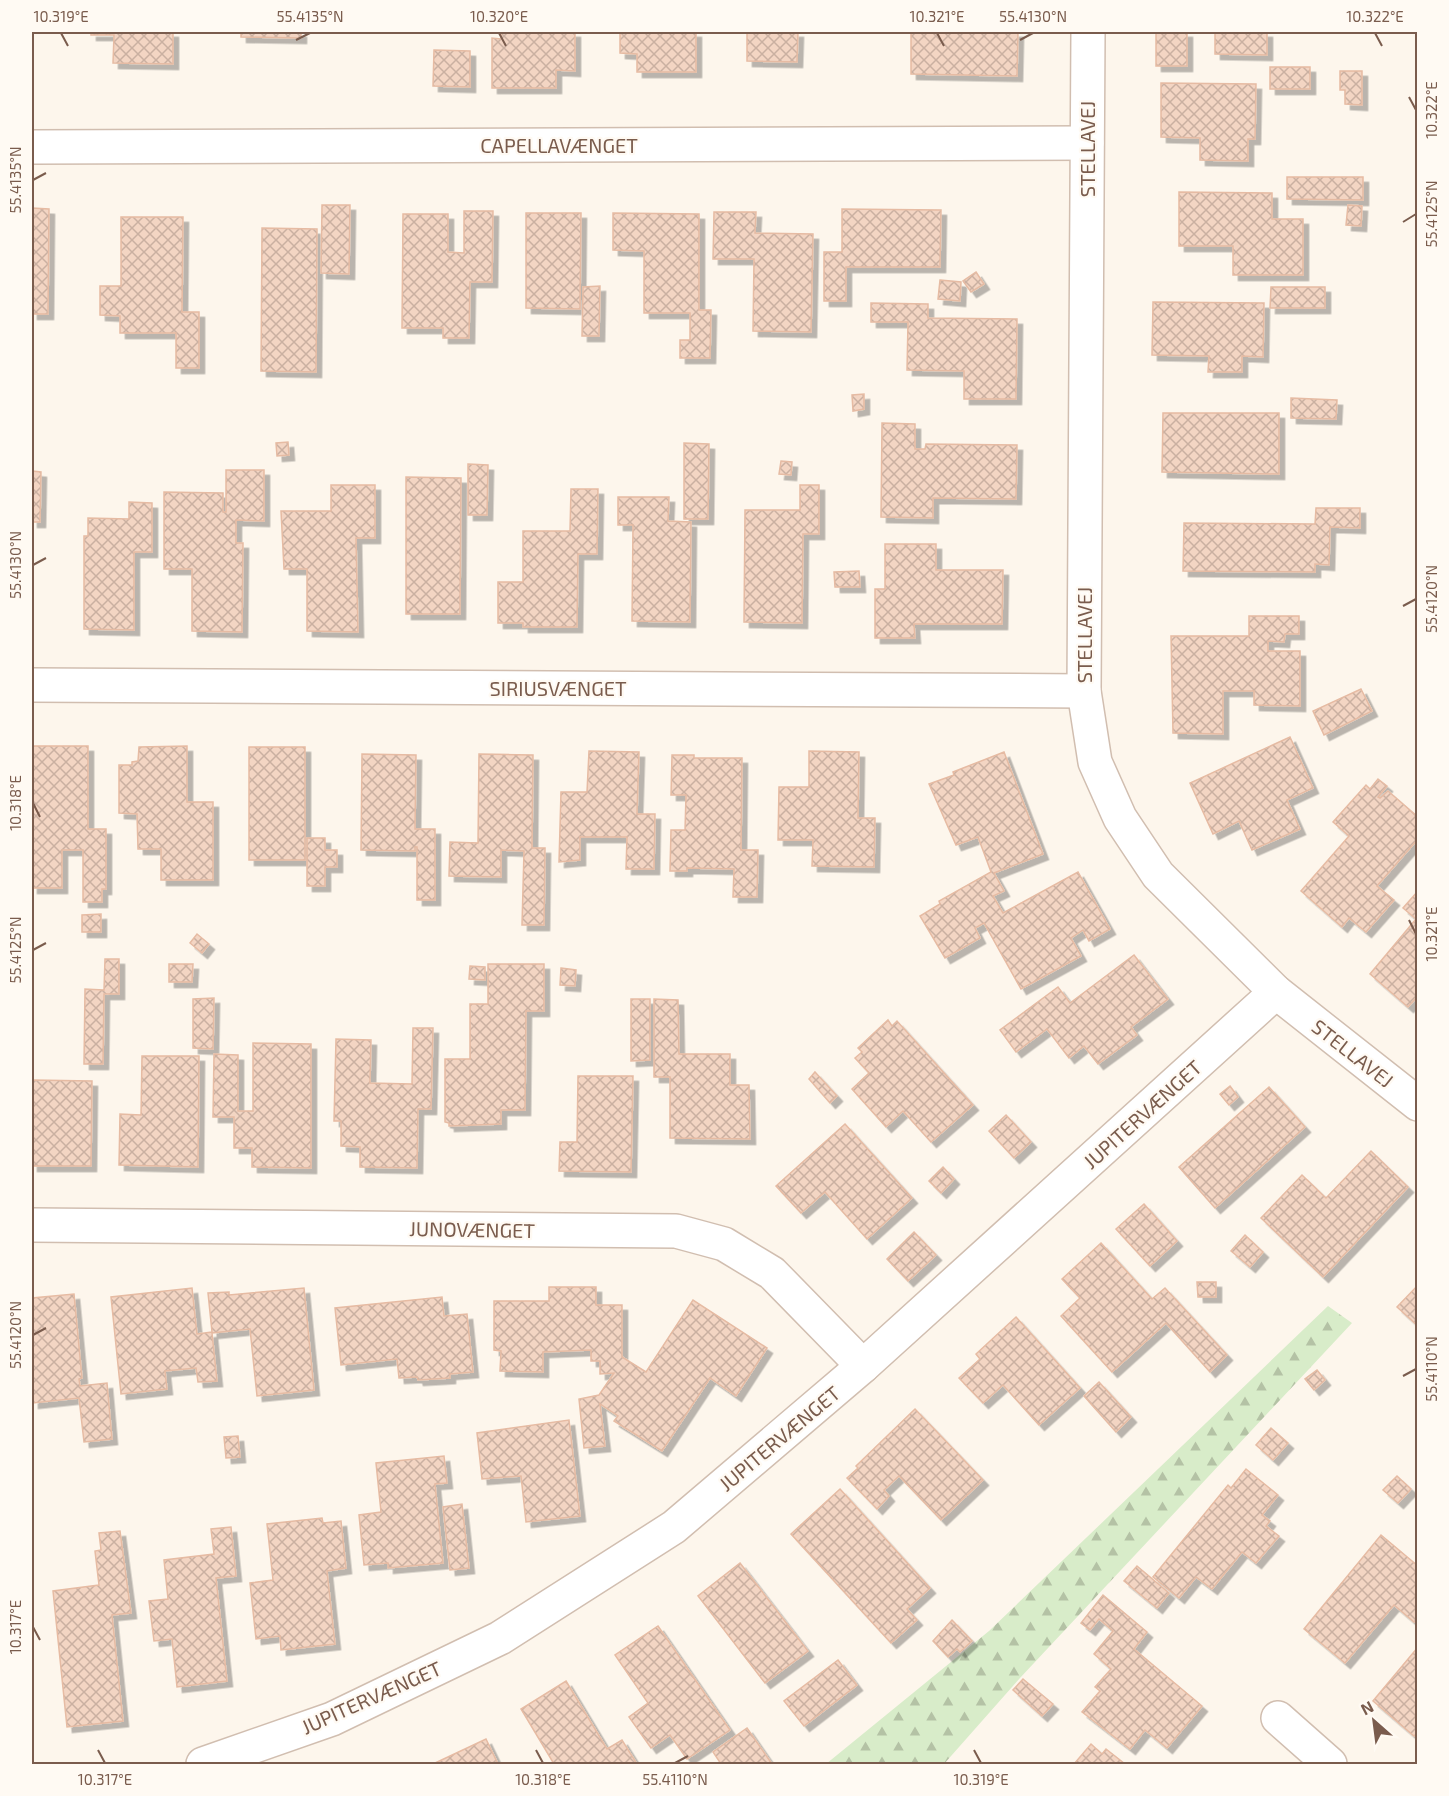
<svg xmlns="http://www.w3.org/2000/svg" width="1449" height="1796" viewBox="0 0 1449 1796" font-family="'Exo 2',sans-serif">
  <style>
    .forest { fill: url(#forest-firs) }
    .building { fill: url(#building-cross-hatch); stroke: #e6bba3; stroke-width: 1.5; filter: url(#shadow) }
    .lines { fill: none; stroke-linecap: round; stroke-linejoin: round }
    .street-casing { stroke: #d1beb0; stroke-width: 36 }
    .street { stroke: #fff; stroke-width: 33 }
    .ticks { fill: none; stroke: #7a5c4d; stroke-width: 2 }
    .labels { text-anchor: middle; dominant-baseline: central; stroke-width: 4.5; stroke-linejoin: round; paint-order: stroke }
    .street-label { font-size: 20px; fill: #7a5c4d; stroke: #fffaf3 }
    .neatline { fill: none; stroke: #7a5c4d; stroke-width: 2 }
    .ticks-label { font-size: 15px; text-anchor: middle; fill: #7a5c4d }
  </style>
  <defs>
    <pattern id="forest-firs" width="22" height="20" patternUnits="userSpaceOnUse" patternTransform="scale(1.5)"><rect width="22" height="20" fill="#d8ecc9"/><path d="M5 1l3.5 6h-7zM16 11l3.5 6h-7z" fill="#b4c2a5"/></pattern>
    <pattern id="building-cross-hatch" width="8" height="8" patternUnits="userSpaceOnUse" patternTransform="scale(1.5)"><rect width="8" height="8" fill="#f3d5c3"/><path d="M0 0l8 8M0 8l8-8" fill="none" stroke="#cab0a1"/></pattern>
    <filter id="shadow"><feDropShadow dx="5.5" dy="5.5" stdDeviation="0" flood-color="#0004"/></filter>
  </defs>
  <rect width="100%" height="100%" fill="#fdf6ec"/>
  <!-- forest -->
  <polygon class="forest" points="1328,1306 1352,1323 1020,1678 944,1764 826,1764 989,1631"/>
  <!-- building -->
  <g class="building">
    <polygon points="91,32 173,32 173,64 113,63 114,35 91,35"/>
    <polygon points="241,32 301,32 301,38 241,37"/>
    <polygon points="501,32 575,32 575,71 556,70 556,88 492,88 492,38 501,39"/>
    <polygon points="620,32 696,32 696,72 637,72 637,54 620,53"/>
    <polygon points="747,32 798,32 797,62 747,61"/>
    <polygon points="911,32 1018,32 1017,76 911,74"/>
    <rect x="1156" y="32" width="31" height="34"/>
    <polygon points="1215,32 1267,32 1267,55 1215,54"/>
    <polygon points="434,50 470,51 470,87 433,86"/>
    <rect x="1270" y="67" width="40" height="22"/>
    <polygon points="1340,71 1362,71 1362,105 1345,104 1345,90 1340,90"/>
    <polygon points="1161,83 1256,84 1255,139 1248,139 1248,161 1200,160 1200,138 1161,137"/>
    <polygon points="1287,177 1363,177 1363,200 1287,199"/>
    <polygon points="1179,192 1272,193 1272,219 1303,219 1303,275 1233,275 1233,246 1179,246"/>
    <polygon points="322,205 350,205 349,274 321,273"/>
    <polygon points="1348,205 1362,206 1361,226 1346,225"/>
    <polygon points="32,208 49,209 48,314 32,314"/>
    <polygon points="842,209 941,210 940,267 846,267 846,301 824,301 824,252 842,252"/>
    <polygon points="464,211 493,211 492,282 470,282 469,338 443,338 443,328 402,328 403,214 448,214 448,252 464,253"/>
    <polygon points="714,212 756,212 755,233 813,234 811,332 753,331 754,259 713,259"/>
    <polygon points="526,213 581,213 580,309 526,308"/>
    <polygon points="613,213 699,214 699,310 711,310 710,358 680,358 680,340 690,340 690,313 644,313 644,251 613,250"/>
    <polygon points="121,217 183,217 182,312 199,312 199,368 176,368 176,333 120,333 120,316 100,315 100,286 121,286"/>
    <polygon points="262,228 317,229 316,372 261,371"/>
    <polygon points="976,272 984,284 971,292 963,281"/>
    <polygon points="940,280 961,282 960,301 938,299"/>
    <polygon points="600,286 599,336 582,336 583,287"/>
    <polygon points="1271,287 1325,287 1325,308 1270,308"/>
    <polygon points="1153,302 1264,303 1263,357 1242,356 1242,372 1208,372 1209,356 1152,355"/>
    <polygon points="871,303 928,304 928,318 1017,319 1016,399 964,399 964,371 907,370 908,322 871,322"/>
    <polygon points="864,394 864,409 853,411 852,395"/>
    <polygon points="1291,398 1337,400 1336,419 1291,418"/>
    <polygon points="1163,413 1279,413 1279,474 1162,472"/>
    <polygon points="882,423 915,424 915,449 925,449 926,444 1017,445 1016,499 933,498 933,518 881,517"/>
    <polygon points="288,442 289,455 277,456 276,443"/>
    <polygon points="684,443 709,444 708,519 684,519"/>
    <polygon points="781,461 792,462 791,475 779,474"/>
    <polygon points="468,464 488,465 487,515 468,515"/>
    <polygon points="226,470 264,470 264,521 236,520 236,543 243,543 242,632 192,631 192,569 164,569 164,492 223,493 223,512 226,512"/>
    <polygon points="32,471 41,472 40,522 32,522"/>
    <polygon points="406,477 461,478 460,614 406,614"/>
    <polygon points="331,485 375,485 375,538 356,538 358,632 307,631 307,569 284,569 281,511 331,511"/>
    <polygon points="800,485 819,485 819,534 803,534 802,623 744,622 745,510 800,510"/>
    <polygon points="571,489 598,489 597,554 578,554 577,627 523,627 523,623 498,623 498,582 523,582 523,531 570,531"/>
    <polygon points="618,497 669,497 668,521 691,522 690,622 632,621 633,525 618,525"/>
    <polygon points="129,502 152,503 152,552 134,552 134,630 84,629 84,536 88,536 88,518 129,519"/>
    <polygon points="1316,508 1360,508 1360,528 1330,527 1329,565 1315,564 1315,572 1183,571 1184,523 1315,524"/>
    <polygon points="885,544 936,544 936,570 1003,570 1002,624 914,624 915,638 875,638 875,589 885,589"/>
    <polygon points="859,571 860,587 835,587 834,572"/>
    <polygon points="1249,616 1299,616 1299,634 1285,634 1284,642 1268,641 1268,651 1300,651 1300,706 1254,705 1254,691 1223,691 1223,734 1173,733 1171,636 1249,636"/>
    <polygon points="1361,689 1372,711 1324,735 1313,711"/>
    <polygon points="1290,737 1313,788 1287,800 1300,829 1252,850 1239,821 1213,834 1190,783"/>
    <polygon points="33,746 88,746 88,829 106,829 106,889 102,889 102,902 83,902 83,850 62,850 62,888 32,888"/>
    <polygon points="187,746 187,802 213,802 213,880 161,880 161,849 138,849 137,814 119,813 119,765 132,765 132,762 138,761 139,747"/>
    <rect x="249" y="747" width="56" height="113"/>
    <polygon points="589,751 639,752 637,814 655,814 654,869 626,869 627,837 580,837 580,860 559,862 561,792 587,792"/>
    <polygon points="809,751 859,752 858,818 875,818 874,867 812,866 813,840 778,840 779,787 809,787"/>
    <polygon points="1004,752 1043,854 994,873 1004,891 993,896 1003,913 1078,872 1110,929 1089,941 1083,930 1071,938 1081,956 1021,989 984,923 975,928 980,938 945,958 920,916 940,904 939,901 991,872 978,837 956,845 929,784 954,775 953,772"/>
    <polygon points="362,754 416,755 415,829 435,829 435,900 417,900 417,847 415,847 415,851 361,850"/>
    <polygon points="479,754 533,755 532,848 545,848 544,925 522,925 524,851 501,850 501,877 449,876 450,842 478,843"/>
    <polygon points="672,755 694,755 694,758 742,758 741,850 758,850 757,897 733,897 734,869 687,868 687,871 670,871 671,830 685,830 686,795 671,795"/>
    <polygon points="1378,779 1387,786 1378,797 1380,798 1388,791 1418,817 1418,839 1377,886 1394,900 1366,932 1349,918 1342,927 1301,891 1349,836 1333,822 1366,785 1370,789"/>
    <polygon points="307,838 325,838 325,850 337,850 337,867 325,867 325,886 307,886"/>
    <polygon points="1418,891 1418,996 1408,1007 1370,974 1416,919 1403,908"/>
    <polygon points="101,914 101,932 82,932 82,915"/>
    <polygon points="197,934 209,944 202,953 190,943"/>
    <polygon points="1134,955 1168,999 1131,1027 1137,1035 1098,1064 1084,1046 1069,1058 1047,1029 1016,1052 1000,1030 1058,987 1070,1003"/>
    <polygon points="105,959 119,959 119,994 104,994 103,1064 84,1064 85,989 104,990"/>
    <polygon points="169,964 193,964 192,982 169,982"/>
    <polygon points="488,964 544,964 544,1011 526,1011 525,1110 501,1110 501,1124 449,1126 449,1123 445,1122 445,1059 470,1059 470,1004 488,1004"/>
    <polygon points="470,966 485,967 485,980 469,979"/>
    <polygon points="561,968 576,970 575,986 560,985"/>
    <polygon points="214,998 213,1049 193,1048 193,999"/>
    <polygon points="631,999 650,999 650,1060 631,1061"/>
    <polygon points="654,999 678,1000 679,1054 730,1054 730,1085 749,1085 750,1139 670,1138 670,1077 654,1077"/>
    <polygon points="888,1020 892,1026 897,1021 973,1105 931,1142 903,1111 886,1127 852,1089 869,1073 855,1058 862,1052 858,1048"/>
    <polygon points="413,1028 433,1028 431,1109 418,1109 417,1168 360,1167 360,1147 341,1146 341,1121 334,1121 336,1039 371,1040 370,1083 412,1084"/>
    <polygon points="253,1043 311,1044 311,1168 252,1167 252,1148 234,1148 234,1117 213,1117 214,1054 238,1055 238,1111 253,1111"/>
    <polygon points="142,1056 199,1056 198,1167 119,1165 120,1114 141,1115"/>
    <polygon points="815,1072 837,1096 830,1103 809,1079"/>
    <polygon points="578,1076 633,1076 631,1172 559,1171 560,1142 577,1142"/>
    <polygon points="33,1080 92,1081 91,1166 32,1166"/>
    <polygon points="1230,1086 1238,1097 1229,1105 1220,1094"/>
    <polygon points="1269,1087 1305,1127 1215,1208 1179,1167"/>
    <polygon points="1006,1115 1031,1142 1014,1158 989,1131"/>
    <polygon points="845,1124 912,1198 867,1239 825,1192 801,1213 776,1186"/>
    <polygon points="1371,1151 1408,1187 1323,1277 1261,1218 1302,1175 1326,1198"/>
    <polygon points="943,1167 954,1179 941,1193 929,1181"/>
    <polygon points="1144,1204 1177,1241 1150,1266 1116,1229"/>
    <polygon points="914,1232 936,1255 908,1281 887,1259"/>
    <polygon points="1245,1235 1263,1252 1250,1267 1231,1251"/>
    <polygon points="1101,1243 1152,1299 1165,1288 1227,1355 1210,1372 1166,1323 1112,1372 1061,1316 1080,1298 1062,1279"/>
    <polygon points="1197,1282 1216,1282 1216,1297 1198,1297"/>
    <polygon points="1418,1285 1418,1326 1397,1307"/>
    <polygon points="549,1287 596,1287 596,1305 622,1305 622,1357 646,1372 693,1300 767,1348 736,1396 710,1378 662,1451 614,1421 618,1416 600,1404 605,1446 584,1448 579,1399 599,1395 614,1373 600,1374 600,1361 591,1361 591,1350 543,1352 543,1372 500,1371 501,1351 494,1350 494,1301 549,1301"/>
    <polygon points="192,1288 197,1334 212,1332 208,1293 229,1292 229,1295 304,1288 314,1390 257,1396 250,1329 212,1333 217,1381 198,1382 196,1368 165,1371 167,1389 121,1394 111,1297"/>
    <polygon points="74,1294 82,1378 79,1379 80,1386 107,1383 112,1439 84,1442 79,1398 33,1403 32,1298"/>
    <polygon points="442,1297 444,1316 467,1314 473,1372 450,1374 450,1378 418,1380 417,1377 399,1378 397,1359 341,1365 335,1308"/>
    <polygon points="1016,1317 1080,1388 1039,1425 1003,1385 983,1403 959,1378 980,1359 976,1354"/>
    <polygon points="1317,1370 1325,1380 1314,1390 1305,1379"/>
    <polygon points="1099,1382 1131,1417 1116,1432 1084,1396"/>
    <polygon points="915,1409 983,1480 941,1520 899,1476 884,1490 889,1496 877,1509 847,1478 858,1468 856,1466"/>
    <polygon points="569,1420 580,1516 526,1522 521,1476 482,1479 477,1433"/>
    <polygon points="1271,1428 1288,1443 1273,1460 1256,1445"/>
    <polygon points="238,1436 240,1457 226,1458 224,1437"/>
    <polygon points="444,1456 447,1483 435,1484 443,1563 388,1568 388,1563 364,1565 359,1515 381,1512 376,1463"/>
    <polygon points="1246,1469 1278,1495 1262,1515 1270,1521 1266,1526 1279,1536 1256,1563 1242,1552 1212,1589 1196,1577 1179,1598 1153,1577 1228,1485 1231,1488"/>
    <polygon points="1397,1476 1411,1489 1398,1503 1383,1490"/>
    <polygon points="840,1489 930,1588 907,1609 917,1620 891,1643 791,1534"/>
    <polygon points="462,1504 469,1568 450,1570 443,1507"/>
    <polygon points="322,1518 323,1523 341,1521 346,1568 327,1571 335,1644 281,1650 280,1636 256,1639 250,1583 273,1580 267,1524"/>
    <polygon points="231,1527 236,1576 216,1578 227,1681 177,1687 172,1639 154,1641 149,1601 168,1599 164,1560 214,1554 211,1529"/>
    <polygon points="120,1531 131,1613 112,1615 123,1721 67,1727 53,1591 99,1585 95,1551 101,1550 99,1533"/>
    <polygon points="1381,1535 1418,1566 1418,1619 1414,1622 1394,1605 1345,1663 1304,1629"/>
    <polygon points="740,1563 808,1651 765,1683 698,1596"/>
    <polygon points="1137,1566 1169,1593 1157,1608 1124,1581"/>
    <polygon points="1103,1595 1147,1632 1134,1649 1202,1706 1167,1748 1145,1730 1130,1749 1082,1712 1100,1691 1095,1687 1111,1669 1094,1654 1113,1631 1099,1619 1090,1630 1081,1623"/>
    <polygon points="952,1620 972,1641 960,1652 957,1649 948,1657 933,1641"/>
    <polygon points="658,1626 730,1730 687,1759 670,1735 651,1748 629,1717 648,1703 615,1655"/>
    <polygon points="1418,1647 1418,1732 1414,1736 1373,1701"/>
    <polygon points="838,1660 857,1685 804,1726 784,1701"/>
    <polygon points="1023,1679 1053,1704 1042,1716 1013,1690"/>
    <polygon points="566,1681 607,1749 622,1740 637,1764 554,1764 521,1709"/>
    <polygon points="747,1728 772,1764 721,1764 713,1752"/>
    <polygon points="486,1739 498,1764 433,1764"/>
    <polygon points="1091,1744 1102,1754 1106,1749 1125,1764 1074,1764"/>
  </g>
  <g class="lines">
    <defs>
      <g id="street">
        <polyline points="1088,32 1084,691 1095,762 1120,818 1158,875 1276,992 1418,1104"/>
        <polyline points="32,147 1087,143"/>
        <polyline points="32,685 1084,691"/>
        <polyline points="32,1225 676,1231 724,1244 772,1273 863,1366"/>
        <polyline points="1278,1718 1330,1764"/>
        <polyline points="203,1764 332,1719 500,1638 674,1527 863,1366 1276,992"/>
      </g>
    </defs>
    <!-- street casing -->
    <use href="#street" class="street-casing"/>
    <!-- street -->
    <use href="#street" class="street"/>
  </g>
  <!-- ticks -->
  <path class="ticks" d="M61,33L68,46M499,33L506,46M937,33L944,46M1375,33L1382,46M296,40L310,33M1020,40L1033,33M1409,97L1416,110M33,180L46,173M1403,222L1416,214M33,565L46,558M1403,606L1416,599M33,803L40,817M1409,920L1416,934M33,950L46,943M33,1335L46,1328M1403,1376L1416,1369M33,1627L40,1640M98,1750L105,1763M536,1750L543,1763M974,1750L981,1763M675,1763L688,1756"/>
  <g class="labels">
    <!-- street labels -->
    <g class="street-label">
      <text x="559" y="145">CAPELLAVÆNGET</text>
      <text transform="translate(1087 149) rotate(-90)">STELLAVEJ</text>
      <text transform="translate(1084 635) rotate(-90)">STELLAVEJ</text>
      <text x="558" y="688">SIRIUSVÆNGET</text>
      <text transform="translate(1353 1053) rotate(38)">STELLAVEJ</text>
      <text transform="translate(1142 1114) rotate(-42)">JUPITERVÆNGET</text>
      <text transform="translate(472 1229) rotate(1)">JUNOVÆNGET</text>
      <text transform="translate(779 1438) rotate(-40)">JUPITERVÆNGET</text>
      <text transform="translate(371 1697) rotate(-24)">JUPITERVÆNGET</text>
    </g>
  </g>
  <!-- border -->
  <rect width="1449" height="1796" fill="none" stroke="#fffaf3" stroke-width="66"/>
  <!-- north arrow -->
  <g transform="translate(1374 1721) rotate(332)" stroke="#fffaf3" stroke-width="4.5" paint-order="stroke">
  <path d="M0-4.5L10 22L0 15L-10 22Z" fill="#7a5c4d"/>
  <text y="-9" font-size="16" font-weight="bold" text-anchor="middle" fill="#7a5c4d">N</text>
  </g>
  <rect x="33" y="33" width="1383" height="1730" class="neatline"/>
  <g class="ticks-label">
    <text x="61" y="22">10.319°E</text>
    <text x="310" y="22">55.4135°N</text>
    <text x="499" y="22">10.320°E</text>
    <text x="937" y="22">10.321°E</text>
    <text x="1033" y="22">55.4130°N</text>
    <text x="1375" y="22">10.322°E</text>
    <text transform="translate(1432 110) rotate(-90)" y="5">10.322°E</text>
    <text transform="translate(16 180) rotate(-90)" y="5">55.4135°N</text>
    <text transform="translate(1432 214) rotate(-90)" y="5">55.4125°N</text>
    <text transform="translate(16 565) rotate(-90)" y="5">55.4130°N</text>
    <text transform="translate(1432 599) rotate(-90)" y="5">55.4120°N</text>
    <text transform="translate(16 803) rotate(-90)" y="5">10.318°E</text>
    <text transform="translate(1432 934) rotate(-90)" y="5">10.321°E</text>
    <text transform="translate(16 950) rotate(-90)" y="5">55.4125°N</text>
    <text transform="translate(16 1335) rotate(-90)" y="5">55.4120°N</text>
    <text transform="translate(1432 1369) rotate(-90)" y="5">55.4110°N</text>
    <text transform="translate(16 1627) rotate(-90)" y="5">10.317°E</text>
    <text x="105" y="1785">10.317°E</text>
    <text x="543" y="1785">10.318°E</text>
    <text x="675" y="1785">55.4110°N</text>
    <text x="981" y="1785">10.319°E</text>
  </g>
</svg>
